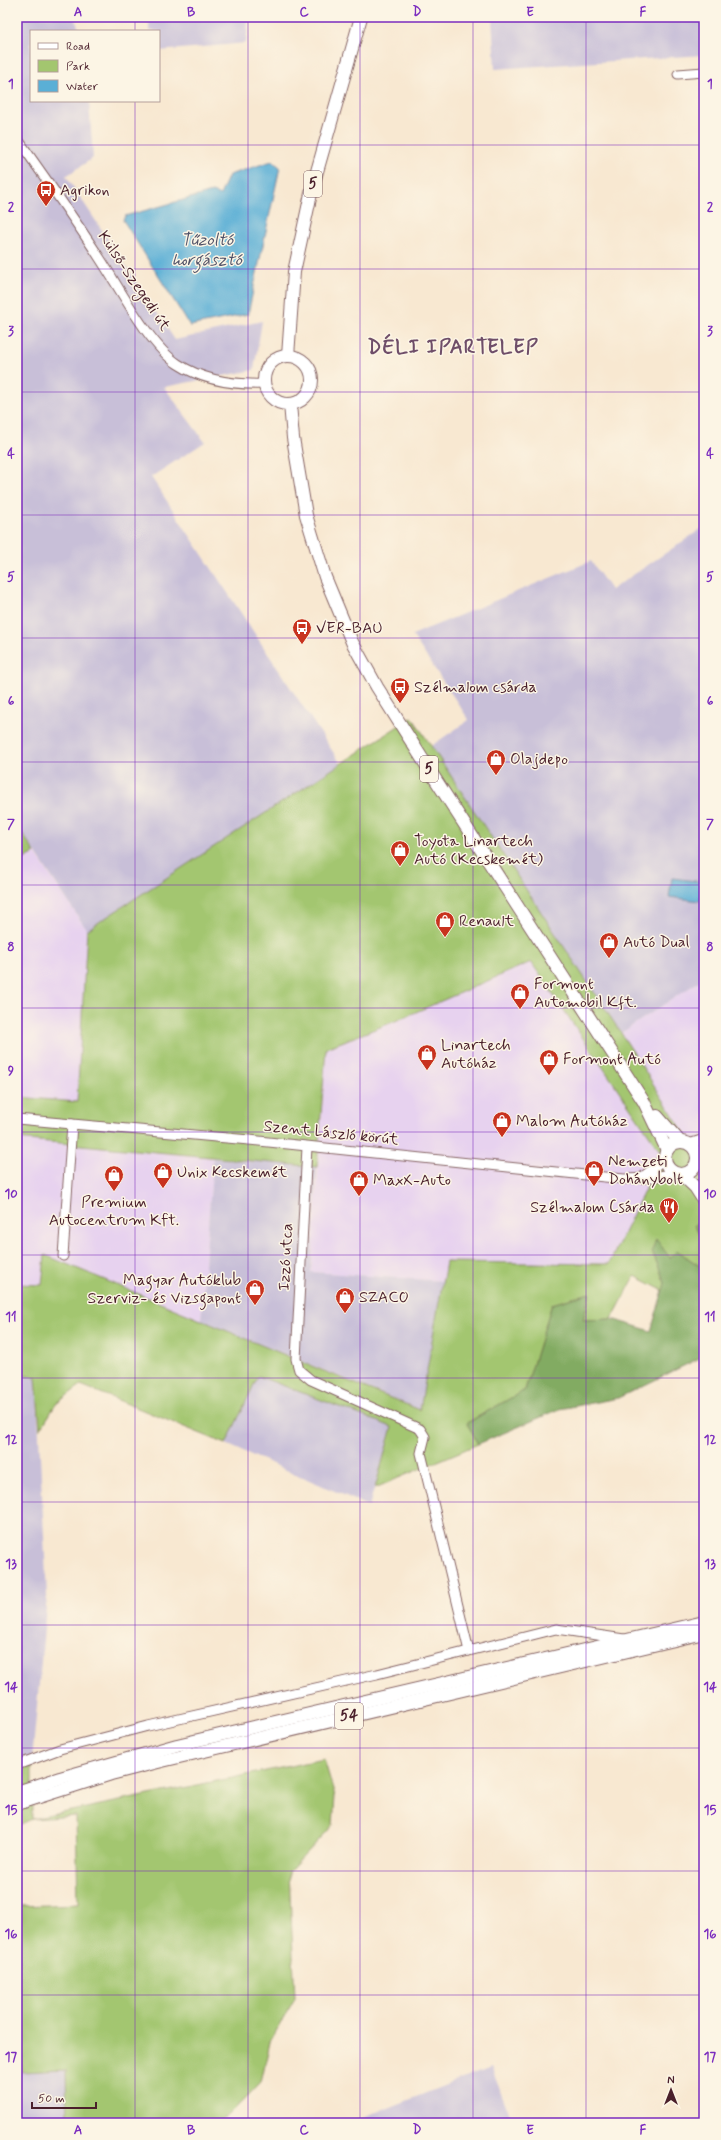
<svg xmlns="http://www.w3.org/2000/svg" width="721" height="2140" viewBox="0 0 721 2140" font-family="Mynerve,sans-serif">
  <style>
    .built { fill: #e7d2ef }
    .industrial { fill: #c8bfd8 }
    .green { fill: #a3c66f; stroke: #76724d }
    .forest { fill: #82ab62; stroke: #666546 }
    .water { fill: #5aafd6; stroke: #526780 }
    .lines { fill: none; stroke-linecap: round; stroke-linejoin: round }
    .minor-casing { stroke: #876565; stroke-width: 11 }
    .major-casing { stroke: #876565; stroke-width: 14 }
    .minor { stroke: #fff; stroke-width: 9 }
    .major { stroke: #fff; stroke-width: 12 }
    .grid { fill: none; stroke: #7b2cbf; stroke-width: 1; stroke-opacity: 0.55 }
    .labels { text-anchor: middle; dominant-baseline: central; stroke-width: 3; stroke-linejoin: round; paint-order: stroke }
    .shield { fill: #fcf5e5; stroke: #7f5f63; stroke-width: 1 }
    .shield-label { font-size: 15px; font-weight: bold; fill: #4a1f2b }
    .poi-label { font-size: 16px; fill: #4a1f2b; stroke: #fcf5e5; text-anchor: start }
    .street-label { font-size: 16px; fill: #4a1f2b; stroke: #fcf5e5 }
    .water-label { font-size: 17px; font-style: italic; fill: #505167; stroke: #fcf5e5 }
    .district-label { font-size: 20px; font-weight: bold; letter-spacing: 1px; fill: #6f4e69; stroke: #fcf5e5 }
    .neatline { fill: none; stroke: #7b2cbf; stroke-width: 1.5 }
    .grid-label { font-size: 13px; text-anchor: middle; font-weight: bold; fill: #7b2cbf }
  </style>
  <rect width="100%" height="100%" fill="#fcf5e5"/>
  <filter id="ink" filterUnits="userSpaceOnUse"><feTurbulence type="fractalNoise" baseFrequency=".025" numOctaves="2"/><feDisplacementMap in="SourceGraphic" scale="8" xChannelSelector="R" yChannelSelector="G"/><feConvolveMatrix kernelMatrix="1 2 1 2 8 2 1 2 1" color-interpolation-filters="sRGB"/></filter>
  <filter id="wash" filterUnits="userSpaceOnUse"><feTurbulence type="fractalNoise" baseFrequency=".012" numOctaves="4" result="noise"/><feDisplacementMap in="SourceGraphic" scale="16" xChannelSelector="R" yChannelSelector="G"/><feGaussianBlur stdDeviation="0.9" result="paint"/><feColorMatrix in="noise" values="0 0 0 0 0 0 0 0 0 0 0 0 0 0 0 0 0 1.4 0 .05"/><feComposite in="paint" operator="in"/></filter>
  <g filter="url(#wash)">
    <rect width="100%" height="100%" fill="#f8e8d1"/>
    <!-- built -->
    <g class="built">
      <polygon points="35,853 87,930 77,1102 17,1097 17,863"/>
      <polygon points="531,962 662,1154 609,1264 446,1262 443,1281 311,1272 326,1048 393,1022"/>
      <polygon points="704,978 704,1164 621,1033"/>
      <polygon points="17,1139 213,1158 201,1320 45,1255 42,1285 17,1284"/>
    </g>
    <!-- industrial -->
    <g class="industrial">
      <polygon points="17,17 74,17 80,31 31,31 31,101 89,101 93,158 66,176 175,340 262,321 254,370 164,387 205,442 151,477 341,764 87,930 17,825"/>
      <polygon points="149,17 290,17 284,20 248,21 246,43 159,51 159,31 149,31"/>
      <polygon points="492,17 704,17 704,55 495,69"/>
      <polygon points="704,527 704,978 621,1033 431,746 469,720 412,635 591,561 611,590"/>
      <polygon points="213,1158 317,1167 311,1272 443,1281 421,1410 201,1320"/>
      <polygon points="17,1375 36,1376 47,1596 32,1760 17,1766"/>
      <polygon points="258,1376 392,1427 369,1506 226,1444"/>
      <polygon points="17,1949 22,2072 66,2070 67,2123 17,2123"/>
      <polygon points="491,2067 513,2123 351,2123"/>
    </g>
    <!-- green -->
    <g class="green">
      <polygon points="412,717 621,1033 704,1164 704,1230 699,1223 694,1225 704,1242 704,1266 701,1267 678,1251 670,1258 652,1251 665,1283 664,1291 635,1276 612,1319 583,1320 590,1293 552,1304 525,1390 467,1423 478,1444 375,1488 392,1427 258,1376 226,1444 81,1385 56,1404 40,1430 36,1377 17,1375 17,1284 42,1285 45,1255 309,1365 420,1410 446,1262 609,1264 662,1154 531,962 393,1022 326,1048 317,1167 17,1139 17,1097 77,1102 87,930"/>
      <polygon points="17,825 35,853 17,863"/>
      <polygon points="324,1759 335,1796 333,1825 289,1872 295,1998 270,2042 261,2082 231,2113 219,2123 67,2123 66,2070 22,2072 17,1906 78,1904 76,1816 32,1819 17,1826 17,1766 32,1760 32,1819"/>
    </g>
    <!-- forest -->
    <g class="forest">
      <polygon points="699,1223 704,1230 704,1242 694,1225"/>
      <polygon points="656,1239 670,1258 677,1251 701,1267 704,1266 704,1356 618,1398 560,1409 478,1444 467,1423 525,1390 552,1304 590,1293 583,1320 612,1319 651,1331 665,1283 652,1251"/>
    </g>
    <!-- water -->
    <g class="water">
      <polygon points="272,161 280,167 248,314 190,326 123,220 125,216 212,192 220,195 229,175"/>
      <polygon points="672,878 703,882 700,901 669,897"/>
    </g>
  </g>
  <g filter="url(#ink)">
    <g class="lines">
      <defs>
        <g id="minor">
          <polyline points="678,74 704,72"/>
          <path d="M17,138C45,178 74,218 101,260C120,289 150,346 178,364C204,381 234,385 264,384"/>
          <polyline points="17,1119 249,1140 624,1179 649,1178 675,1173"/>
          <polyline points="689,1144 704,1139"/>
          <polyline points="307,1147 296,1359 299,1370 311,1380 420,1429 425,1437 421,1453 469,1651"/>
          <polyline points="698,1159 704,1153"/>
          <polyline points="641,1178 654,1168 665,1156"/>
          <polyline points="63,1256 72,1124"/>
          <polyline points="17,1765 60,1749 148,1726 377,1674 556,1629 624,1639"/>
        </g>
        <g id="major">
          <polyline points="288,356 294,272 312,189 361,17"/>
          <circle cx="288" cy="380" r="24"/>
          <polyline points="290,404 293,438 306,515 325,577 352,642 377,687 430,771 644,1102 667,1150"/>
          <polyline points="657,1116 680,1142"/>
          <circle cx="681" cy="1158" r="16"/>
          <polyline points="682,1175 695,1187 704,1201"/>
          <polyline points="17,1792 60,1778 177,1745 704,1622"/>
          <polyline points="17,1804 111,1774 162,1761 704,1633"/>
        </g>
      </defs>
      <!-- minor casing -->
      <use href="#minor" class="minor-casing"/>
      <!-- major casing -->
      <use href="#major" class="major-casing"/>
      <!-- minor -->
      <use href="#minor" class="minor"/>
      <!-- major -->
      <use href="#major" class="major"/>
    </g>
  </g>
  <!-- grid -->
  <path class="grid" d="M135,17V31M248,17V2123M360,17V2123M473,17V2123M586,17V2123M135,101V2123M17,145H704M17,269H704M17,392H704M17,515H704M17,638H704M17,762H704M17,885H704M17,1008H704M17,1132H704M17,1255H704M17,1378H704M17,1502H704M17,1625H704M17,1748H704M17,1871H704M17,1995H704"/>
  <!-- icons -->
  <defs>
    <symbol id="bus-pin" viewBox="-11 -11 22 30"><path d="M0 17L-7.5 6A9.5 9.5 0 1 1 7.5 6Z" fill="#c8321e" stroke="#fcf5e5"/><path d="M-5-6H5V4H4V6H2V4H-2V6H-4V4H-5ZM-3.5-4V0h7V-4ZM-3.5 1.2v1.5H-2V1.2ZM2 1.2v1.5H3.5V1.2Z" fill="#fff"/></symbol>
    <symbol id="shop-pin" viewBox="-11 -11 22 30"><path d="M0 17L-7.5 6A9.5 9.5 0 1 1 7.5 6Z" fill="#c8321e" stroke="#fcf5e5"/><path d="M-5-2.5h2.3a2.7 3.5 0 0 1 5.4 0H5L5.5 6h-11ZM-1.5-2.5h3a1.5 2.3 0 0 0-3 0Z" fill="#fff"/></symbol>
    <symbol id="restaurant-pin" viewBox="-11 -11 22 30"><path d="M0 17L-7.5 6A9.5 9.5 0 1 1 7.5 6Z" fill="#c8321e" stroke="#fcf5e5"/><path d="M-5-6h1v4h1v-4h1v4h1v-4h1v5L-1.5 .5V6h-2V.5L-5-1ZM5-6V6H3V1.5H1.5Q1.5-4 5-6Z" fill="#fff"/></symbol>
  </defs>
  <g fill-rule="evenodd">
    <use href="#bus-pin" x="35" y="179" width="22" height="30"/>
    <use href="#bus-pin" x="291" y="617" width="22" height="30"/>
    <use href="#bus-pin" x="389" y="676" width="22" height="30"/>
    <use href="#shop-pin" x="485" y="748" width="22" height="30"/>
    <use href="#shop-pin" x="389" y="839" width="22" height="30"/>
    <use href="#shop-pin" x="434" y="910" width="22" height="30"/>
    <use href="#shop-pin" x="598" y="931" width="22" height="30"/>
    <use href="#shop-pin" x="509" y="982" width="22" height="30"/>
    <use href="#shop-pin" x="416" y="1043" width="22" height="30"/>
    <use href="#shop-pin" x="538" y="1048" width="22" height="30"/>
    <use href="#shop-pin" x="491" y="1110" width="22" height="30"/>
    <use href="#shop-pin" x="583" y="1159" width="22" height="30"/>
    <use href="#shop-pin" x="152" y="1161" width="22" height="30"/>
    <use href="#shop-pin" x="103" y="1164" width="22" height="30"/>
    <use href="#shop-pin" x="348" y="1169" width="22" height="30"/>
    <use href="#restaurant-pin" x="658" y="1196" width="22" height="30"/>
    <use href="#shop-pin" x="244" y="1278" width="22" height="30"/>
    <use href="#shop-pin" x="334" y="1286" width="22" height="30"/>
  </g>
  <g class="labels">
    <!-- shield labels -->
    <g class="shield">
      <rect x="304" y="171" width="18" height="26" rx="3"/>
      <rect x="420" y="756" width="18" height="26" rx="3"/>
      <rect x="335" y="1703" width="28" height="26" rx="3"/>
    </g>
    <g class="shield-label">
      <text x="313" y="184">5</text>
      <text x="429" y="769">5</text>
      <text x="349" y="1716">54</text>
    </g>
    <!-- poi labels -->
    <g class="poi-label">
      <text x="60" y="190">Agrikon</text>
      <text x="316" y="628">VER-BAU</text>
      <text x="414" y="687">Szélmalom csárda</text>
      <text x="510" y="759">Olajdepo</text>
      <text x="414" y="841">Toyota Linartech<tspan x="414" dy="18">Autó (Kecskemét)</tspan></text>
      <text x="459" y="921">Renault</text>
      <text x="623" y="942">Autó Dual</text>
      <text x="534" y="984">Formont<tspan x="534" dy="18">Automobil Kft.</tspan></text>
      <text x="441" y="1045">Linartech<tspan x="441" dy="18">Autóház</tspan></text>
      <text x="563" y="1059">Formont Autó</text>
      <text x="516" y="1121">Malom Autóház</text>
      <text x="608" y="1161">Nemzeti<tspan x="608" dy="18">Dohánybolt</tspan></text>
      <text x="177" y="1172">Unix Kecskemét</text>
      <text x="373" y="1180">MaxX-Auto</text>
      <text x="114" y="1202" text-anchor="middle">Premium<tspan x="114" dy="18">Autocentrum Kft.</tspan></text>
      <text x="655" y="1207" text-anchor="end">Szélmalom Csárda</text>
      <text x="241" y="1280" text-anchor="end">Magyar Autóklub<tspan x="241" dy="18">Szerviz- és Vizsgapont</tspan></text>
      <text x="359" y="1297">SZACO</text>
    </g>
    <!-- street labels -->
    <g class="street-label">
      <text transform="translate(134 281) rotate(56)">Külső-Szegedi út</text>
      <text transform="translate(331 1133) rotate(6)">Szent László körút</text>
      <text transform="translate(286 1257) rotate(-87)">Izzó utca</text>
    </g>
    <!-- water labels -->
    <g class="water-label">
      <text x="207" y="240">Tűzoltó<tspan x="207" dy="20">horgásztó</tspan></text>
    </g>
    <!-- district labels -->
    <g class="district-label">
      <text x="453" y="347">DÉLI IPARTELEP</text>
    </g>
  </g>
  <!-- margin -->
  <rect width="721" height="2140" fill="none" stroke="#fcf5e5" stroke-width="44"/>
  <!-- legend -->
  <rect x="30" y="30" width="130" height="72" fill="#fcf5e5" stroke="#b59f9b"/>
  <rect x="38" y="43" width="20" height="6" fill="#ffffff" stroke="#b59f9b"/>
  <text x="66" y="50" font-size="12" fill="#4a1f2b">Road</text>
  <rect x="38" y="60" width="20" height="12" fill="#a3c66f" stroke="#b59f9b"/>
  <text x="66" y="70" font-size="12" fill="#4a1f2b">Park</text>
  <rect x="38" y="80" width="20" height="12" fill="#5aafd6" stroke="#b59f9b"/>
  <text x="66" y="90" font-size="12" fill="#4a1f2b">Water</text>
  <!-- north arrow -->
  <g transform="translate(671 2090)" stroke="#fcf5e5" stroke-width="3" paint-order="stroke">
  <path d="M0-3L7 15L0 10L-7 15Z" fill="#4a1f2b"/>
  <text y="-6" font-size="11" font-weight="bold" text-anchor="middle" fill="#4a1f2b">N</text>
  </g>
  <!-- scale -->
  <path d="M32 2102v6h64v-6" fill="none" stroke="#4a1f2b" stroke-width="2"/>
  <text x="38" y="2102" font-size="12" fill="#4a1f2b" stroke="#fcf5e5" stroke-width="3" paint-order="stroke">50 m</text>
  <rect x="22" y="22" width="677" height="2096" class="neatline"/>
  <g class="grid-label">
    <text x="78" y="16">A</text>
    <text x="191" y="16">B</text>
    <text x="304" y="16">C</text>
    <text x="417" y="16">D</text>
    <text x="530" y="16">E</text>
    <text x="643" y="16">F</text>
    <text x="11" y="88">1</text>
    <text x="710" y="88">1</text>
    <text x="11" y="211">2</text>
    <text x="710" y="211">2</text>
    <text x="11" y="335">3</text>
    <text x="710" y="335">3</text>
    <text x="11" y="458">4</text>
    <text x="710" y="458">4</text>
    <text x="11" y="581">5</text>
    <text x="710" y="581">5</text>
    <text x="11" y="705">6</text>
    <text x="710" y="705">6</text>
    <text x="11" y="828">7</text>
    <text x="710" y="828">7</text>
    <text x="11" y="951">8</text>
    <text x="710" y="951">8</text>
    <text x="11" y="1075">9</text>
    <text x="710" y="1075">9</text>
    <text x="11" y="1198">10</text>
    <text x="710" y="1198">10</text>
    <text x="11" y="1321">11</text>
    <text x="710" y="1321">11</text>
    <text x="11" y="1444">12</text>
    <text x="710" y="1444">12</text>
    <text x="11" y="1568">13</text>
    <text x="710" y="1568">13</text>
    <text x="11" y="1691">14</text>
    <text x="710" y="1691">14</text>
    <text x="11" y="1814">15</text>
    <text x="710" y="1814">15</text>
    <text x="11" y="1938">16</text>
    <text x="710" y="1938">16</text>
    <text x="11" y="2061">17</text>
    <text x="710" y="2061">17</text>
    <text x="78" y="2134">A</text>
    <text x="191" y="2134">B</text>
    <text x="304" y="2134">C</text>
    <text x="417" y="2134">D</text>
    <text x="530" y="2134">E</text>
    <text x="643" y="2134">F</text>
  </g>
</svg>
